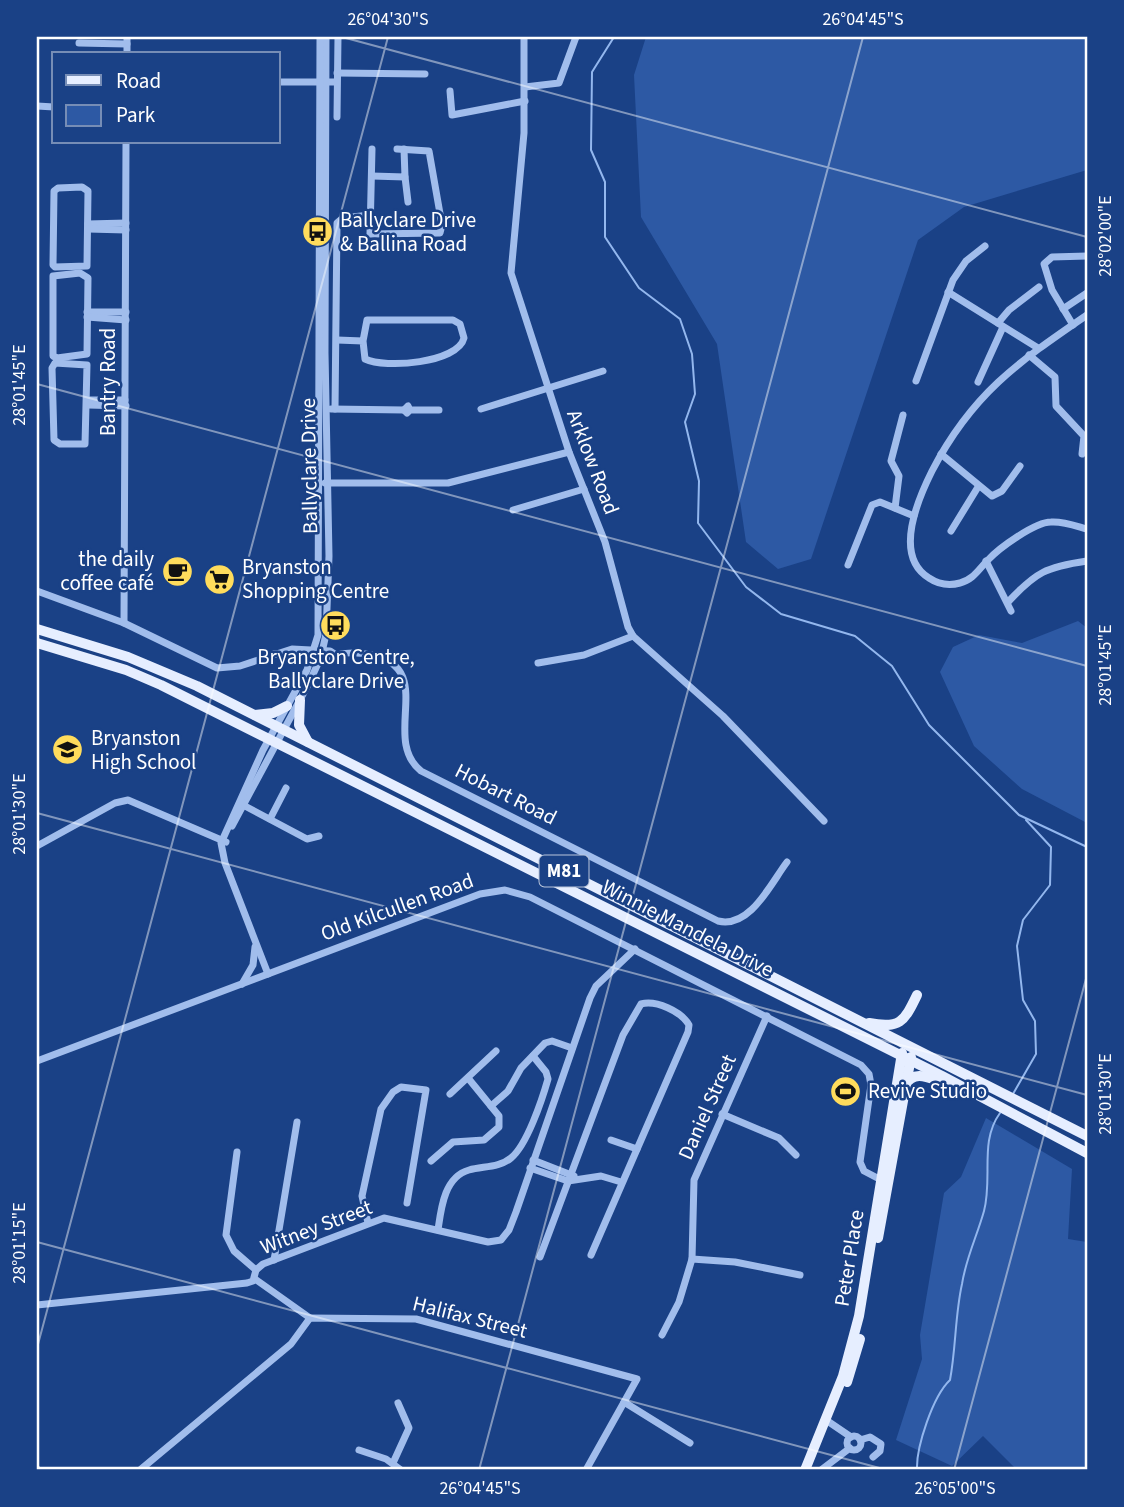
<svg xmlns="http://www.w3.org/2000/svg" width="1124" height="1507" viewBox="0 0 1124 1507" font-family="'Source Sans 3',sans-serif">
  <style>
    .green { fill: #2d59a4 }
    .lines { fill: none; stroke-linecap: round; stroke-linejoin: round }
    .stream { stroke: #93b7ee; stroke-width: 2 }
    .minor { stroke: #a1bdec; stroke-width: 7 }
    .major { stroke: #e6eeff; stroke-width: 10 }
    .ticks { fill: none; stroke: #fff; stroke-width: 2; stroke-opacity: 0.45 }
    .labels { text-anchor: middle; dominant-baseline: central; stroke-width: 5; stroke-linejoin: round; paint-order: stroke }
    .shield { fill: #1a4186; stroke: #bac6db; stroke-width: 2 }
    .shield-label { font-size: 19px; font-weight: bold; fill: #fff }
    .poi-label { font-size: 21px; fill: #fff; stroke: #1a4186; text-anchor: start }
    .street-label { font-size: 21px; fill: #fff; stroke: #1a4186 }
    .neatline { fill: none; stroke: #fff; stroke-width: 2.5 }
    .ticks-label { font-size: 18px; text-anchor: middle; fill: #fff }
  </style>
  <rect width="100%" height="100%" fill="#1a4186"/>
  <!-- green -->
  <g class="green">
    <polygon points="646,37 1087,37 1087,170 964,207 918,240 811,559 778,569 746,542 717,344 641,217 634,75"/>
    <polygon points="1078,621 1087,628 1087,823 1022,789 974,746 940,672 953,647 979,635 1022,643"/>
    <polygon points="986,1118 1072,1169 1068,1239 1087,1242 1087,1470 1017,1470 983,1436 952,1466 896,1440 922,1359 920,1335 944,1193 961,1177"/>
  </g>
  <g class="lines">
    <!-- stream -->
    <g class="stream">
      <polyline points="614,37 592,72 591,150 605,182 605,237 639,288 680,319 692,354 695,394 685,422 699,481 698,523 746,587 781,614 855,636 892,666 929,725 1019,815 1087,847"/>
      <polyline points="1013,1094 1036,1054 1035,1021 1023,1000 1017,946 1023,920 1050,885 1051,847 1026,820"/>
      <path d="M917,1470C916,1447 933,1396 950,1380C956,1348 955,1315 962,1284C966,1258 977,1236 984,1211C993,1177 979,1142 1000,1113"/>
    </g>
    <!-- minor -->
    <g class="minor">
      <polyline points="524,37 524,133 511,273 569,452 605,542 628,627 633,636 723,716 824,821"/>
      <polyline points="79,43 127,44"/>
      <polyline points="127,54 127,37"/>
      <polyline points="337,73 425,74"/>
      <polyline points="278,82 336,82"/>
      <polyline points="525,87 559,83 576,37"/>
      <polyline points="450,91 452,115 525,101"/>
      <polyline points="37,106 54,107"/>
      <polyline points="337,117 338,37"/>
      <polyline points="372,149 370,234 440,233 442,225 429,151 397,149"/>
      <polyline points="372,176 405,177 404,149"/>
      <polyline points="405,177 408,202"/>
      <polygon points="82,187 88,191 87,266 55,267 53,265 54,191 58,188"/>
      <polyline points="88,224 126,223"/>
      <polyline points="88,229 126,230"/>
      <polygon points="80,273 88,278 87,354 57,358 53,356 53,276"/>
      <polyline points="948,292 1038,348"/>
      <polyline points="1063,309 1087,293"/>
      <polyline points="87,312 126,312"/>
      <path d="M1087,315C1017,363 972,394 932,471C918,499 893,556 929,578C938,584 949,586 960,583C973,580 979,569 988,560C999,548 1035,522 1051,522C1063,521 1076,526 1087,529"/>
      <polyline points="87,317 126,320"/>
      <polyline points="998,323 1009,310 1039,287"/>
      <polyline points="1073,325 1052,290 1044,264 1052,257 1087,256"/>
      <path d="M337,340L363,341L367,320H453L460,324L464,338C458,363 385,369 365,359L363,341"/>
      <polyline points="1029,355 1055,377 1056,406 1084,436 1082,454"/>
      <polygon points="55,363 87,365 85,444 60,444 54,440 52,368"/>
      <polyline points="916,381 953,280 966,261 985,246"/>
      <polyline points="978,382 1003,327"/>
      <polyline points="88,400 125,400"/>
      <polyline points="88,405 126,406"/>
      <polyline points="331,409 404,410"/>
      <polyline points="335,409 337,223 343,218 370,215"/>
      <polyline points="481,409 603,371"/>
      <polyline points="410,410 408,406 404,410 407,413 410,410 439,410"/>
      <polyline points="941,454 992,496 1002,491 1020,466"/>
      <polyline points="325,483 448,483 569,452"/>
      <polyline points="895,508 899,476 891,461 903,415"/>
      <polyline points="513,510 584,489"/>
      <polyline points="951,531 978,487"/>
      <polyline points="986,561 1011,611"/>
      <polyline points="848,565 872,505 880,502 914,516"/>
      <polyline points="37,591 124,623 217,668 240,666 292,649 330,651 336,655"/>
      <path d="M1008,602C1036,572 1046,567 1087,561"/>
      <polyline points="124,623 126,142"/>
      <path d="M274,654L328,658C340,652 357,652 371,655C438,668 380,738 421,771L718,921C750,929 771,883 787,862"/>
      <polyline points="538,663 584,655 633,636"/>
      <polyline points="243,805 307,839 319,836"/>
      <polyline points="270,819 286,788"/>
      <polyline points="232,826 309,683 321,657 326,634 329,556 325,353 326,37"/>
      <polyline points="37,846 115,803 128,800 226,842"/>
      <polyline points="268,974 225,863 221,843 263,750 307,670 318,635 320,37"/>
      <polyline points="242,984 253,965 255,947"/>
      <polyline points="37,1061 480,894 505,890 530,897 861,1065 869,1074 871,1085 860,1162 864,1171 885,1182"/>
      <polyline points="450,1094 496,1051"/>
      <polyline points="491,1106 508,1091 521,1068 545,1043 552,1041 572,1048"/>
      <polyline points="722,1114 779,1138 796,1155"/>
      <polyline points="611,1140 637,1149"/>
      <polyline points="237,1152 226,1235 234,1251 256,1270"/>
      <polyline points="533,1160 574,1176"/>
      <polyline points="431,1161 453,1142 484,1140 499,1127 499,1116 468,1078"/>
      <polyline points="530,1168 568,1181 601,1176 621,1182"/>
      <polyline points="368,1223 362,1196 381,1109 393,1092 401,1087 426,1090 407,1203"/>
      <path d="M438,1230C441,1209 444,1177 469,1170C483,1166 499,1168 511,1158C527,1145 542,1100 548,1079L546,1072L533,1056"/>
      <path d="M540,1257L623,1035L641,1004C656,1000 681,1011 689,1025L688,1032L591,1255"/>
      <polyline points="692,1259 735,1262 800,1275"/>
      <polyline points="274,1260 297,1122"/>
      <polyline points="255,1279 310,1318"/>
      <polyline points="37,1305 247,1283 253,1281 256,1270 263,1264 384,1218 488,1242 501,1240 509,1230 516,1212 590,998 596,986 635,949"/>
      <polyline points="662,1335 679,1302 692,1259 694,1180 767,1016"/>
      <polyline points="624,1402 690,1443"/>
      <polyline points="826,1420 851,1437"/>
      <circle cx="854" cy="1443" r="7"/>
      <polyline points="860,1440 870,1437 881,1444 880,1451 873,1457"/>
      <polyline points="359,1450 386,1459 401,1470"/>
      <polyline points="393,1463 409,1428 398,1403"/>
      <polyline points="37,1469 37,1470"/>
      <polyline points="140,1470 291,1344 310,1318 416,1319 637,1379 586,1470"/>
      <polyline points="821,1470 850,1448"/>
    </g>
    <!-- major -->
    <g class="major">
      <polyline points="37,629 128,657 197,686 1087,1136"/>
      <polyline points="37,643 126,670 161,685 942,1076 1087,1153"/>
      <polyline points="300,700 299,725 308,742"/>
      <polyline points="255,715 273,713 287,706"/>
      <path d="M869,1023C900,1029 904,1022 917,995"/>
      <path d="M905,1085C914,1070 927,1077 941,1082"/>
      <polyline points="878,1238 911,1057"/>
      <polyline points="847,1382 860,1339"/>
      <polyline points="805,1470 843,1376 859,1316 902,1053"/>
    </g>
  </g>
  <!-- ticks -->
  <path class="ticks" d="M342,37L1087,237M37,384L1087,666M37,813L1087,1095M37,1242L887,1470M37,1348L388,37M479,1470L863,37M954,1470L1087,975"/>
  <!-- icons -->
  <defs>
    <symbol id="bus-disc" viewBox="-11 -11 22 22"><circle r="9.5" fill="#ffdc5c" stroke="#1a4186"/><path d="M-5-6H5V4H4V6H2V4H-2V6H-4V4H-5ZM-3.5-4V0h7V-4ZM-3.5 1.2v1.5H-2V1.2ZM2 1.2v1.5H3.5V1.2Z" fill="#111"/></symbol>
    <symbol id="cafe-disc" viewBox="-11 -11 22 22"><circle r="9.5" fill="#ffdc5c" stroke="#1a4186"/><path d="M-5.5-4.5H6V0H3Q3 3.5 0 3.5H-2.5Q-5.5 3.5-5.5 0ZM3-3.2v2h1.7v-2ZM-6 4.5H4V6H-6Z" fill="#111"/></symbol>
    <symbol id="supermarket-disc" viewBox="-11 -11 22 22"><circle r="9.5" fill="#ffdc5c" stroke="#1a4186"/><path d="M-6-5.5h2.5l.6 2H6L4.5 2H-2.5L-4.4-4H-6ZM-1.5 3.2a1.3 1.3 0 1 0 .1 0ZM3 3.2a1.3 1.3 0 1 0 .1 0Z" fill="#111"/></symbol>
    <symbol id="school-disc" viewBox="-11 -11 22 22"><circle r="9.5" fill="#ffdc5c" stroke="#1a4186"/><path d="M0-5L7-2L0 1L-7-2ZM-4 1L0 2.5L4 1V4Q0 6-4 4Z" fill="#111"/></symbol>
    <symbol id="stadium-disc" viewBox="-11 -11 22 22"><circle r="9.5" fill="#ffdc5c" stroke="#1a4186"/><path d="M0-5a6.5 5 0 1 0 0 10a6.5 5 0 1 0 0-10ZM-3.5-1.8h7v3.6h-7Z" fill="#111"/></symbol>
  </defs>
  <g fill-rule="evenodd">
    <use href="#bus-disc" x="300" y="214" width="35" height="35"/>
    <use href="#cafe-disc" x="160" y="554" width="35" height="35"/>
    <use href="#supermarket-disc" x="202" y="562" width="35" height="35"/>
    <use href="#bus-disc" x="318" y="608" width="35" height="35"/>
    <use href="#school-disc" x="50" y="732" width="35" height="35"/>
    <use href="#stadium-disc" x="828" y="1074" width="35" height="35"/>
  </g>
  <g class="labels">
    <!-- shield labels -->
    <rect class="shield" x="539.5" y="855.5" width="49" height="31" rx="5"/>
    <g class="shield-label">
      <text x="564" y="871">M81</text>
    </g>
    <!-- poi labels -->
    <g class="poi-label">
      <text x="340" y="220">Ballyclare Drive<tspan x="340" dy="24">&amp; Ballina Road</tspan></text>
      <text x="154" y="559" text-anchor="end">the daily<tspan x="154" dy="24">coffee café</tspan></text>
      <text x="242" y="567">Bryanston<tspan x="242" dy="24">Shopping Centre</tspan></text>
      <text x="336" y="657" text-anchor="middle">Bryanston Centre,<tspan x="336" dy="24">Ballyclare Drive</tspan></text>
      <text x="91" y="738">Bryanston<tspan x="91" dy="24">High School</tspan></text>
      <text x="868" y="1091">Revive Studio</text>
    </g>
    <!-- street labels -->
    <g class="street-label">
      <text transform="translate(108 382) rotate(-90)">Bantry Road</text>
      <text transform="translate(593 462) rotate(69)">Arklow Road</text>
      <text transform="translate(309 466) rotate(-91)">Ballyclare Drive</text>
      <text transform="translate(506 794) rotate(27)">Hobart Road</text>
      <text transform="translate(397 907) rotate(-20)">Old Kilcullen Road</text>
      <text transform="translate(688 928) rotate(27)">Winnie Mandela Drive</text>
      <text transform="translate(707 1107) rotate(-66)">Daniel Street</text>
      <text transform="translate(316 1227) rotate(-21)">Witney Street</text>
      <text transform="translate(849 1258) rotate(-81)">Peter Place</text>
      <text transform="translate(470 1317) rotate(14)">Halifax Street</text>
    </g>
  </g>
  <!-- border -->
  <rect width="1124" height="1507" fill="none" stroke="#1a4186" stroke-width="77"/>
  <!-- legend -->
  <rect x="52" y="52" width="228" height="91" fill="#1a4186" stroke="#768db6" stroke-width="2"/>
  <rect x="66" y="75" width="35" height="10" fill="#e6eeff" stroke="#768db6" stroke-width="2"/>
  <text x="116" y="88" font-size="21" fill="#ffffff">Road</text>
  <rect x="66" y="105" width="35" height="21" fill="#2d59a4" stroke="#768db6" stroke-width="2"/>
  <text x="116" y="122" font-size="21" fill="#ffffff">Park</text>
  <rect x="38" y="38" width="1048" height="1430" class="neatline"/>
  <g class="ticks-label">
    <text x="388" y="25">26°04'30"S</text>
    <text x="863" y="25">26°04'45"S</text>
    <text transform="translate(1105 236) rotate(-90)" y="6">28°02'00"E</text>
    <text transform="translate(19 385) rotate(-90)" y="6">28°01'45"E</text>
    <text transform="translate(1105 665) rotate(-90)" y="6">28°01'45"E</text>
    <text transform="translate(19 814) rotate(-90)" y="6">28°01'30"E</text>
    <text transform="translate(1105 1094) rotate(-90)" y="6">28°01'30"E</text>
    <text transform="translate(19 1243) rotate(-90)" y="6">28°01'15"E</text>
    <text x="480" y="1494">26°04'45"S</text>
    <text x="955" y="1494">26°05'00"S</text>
  </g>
</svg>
